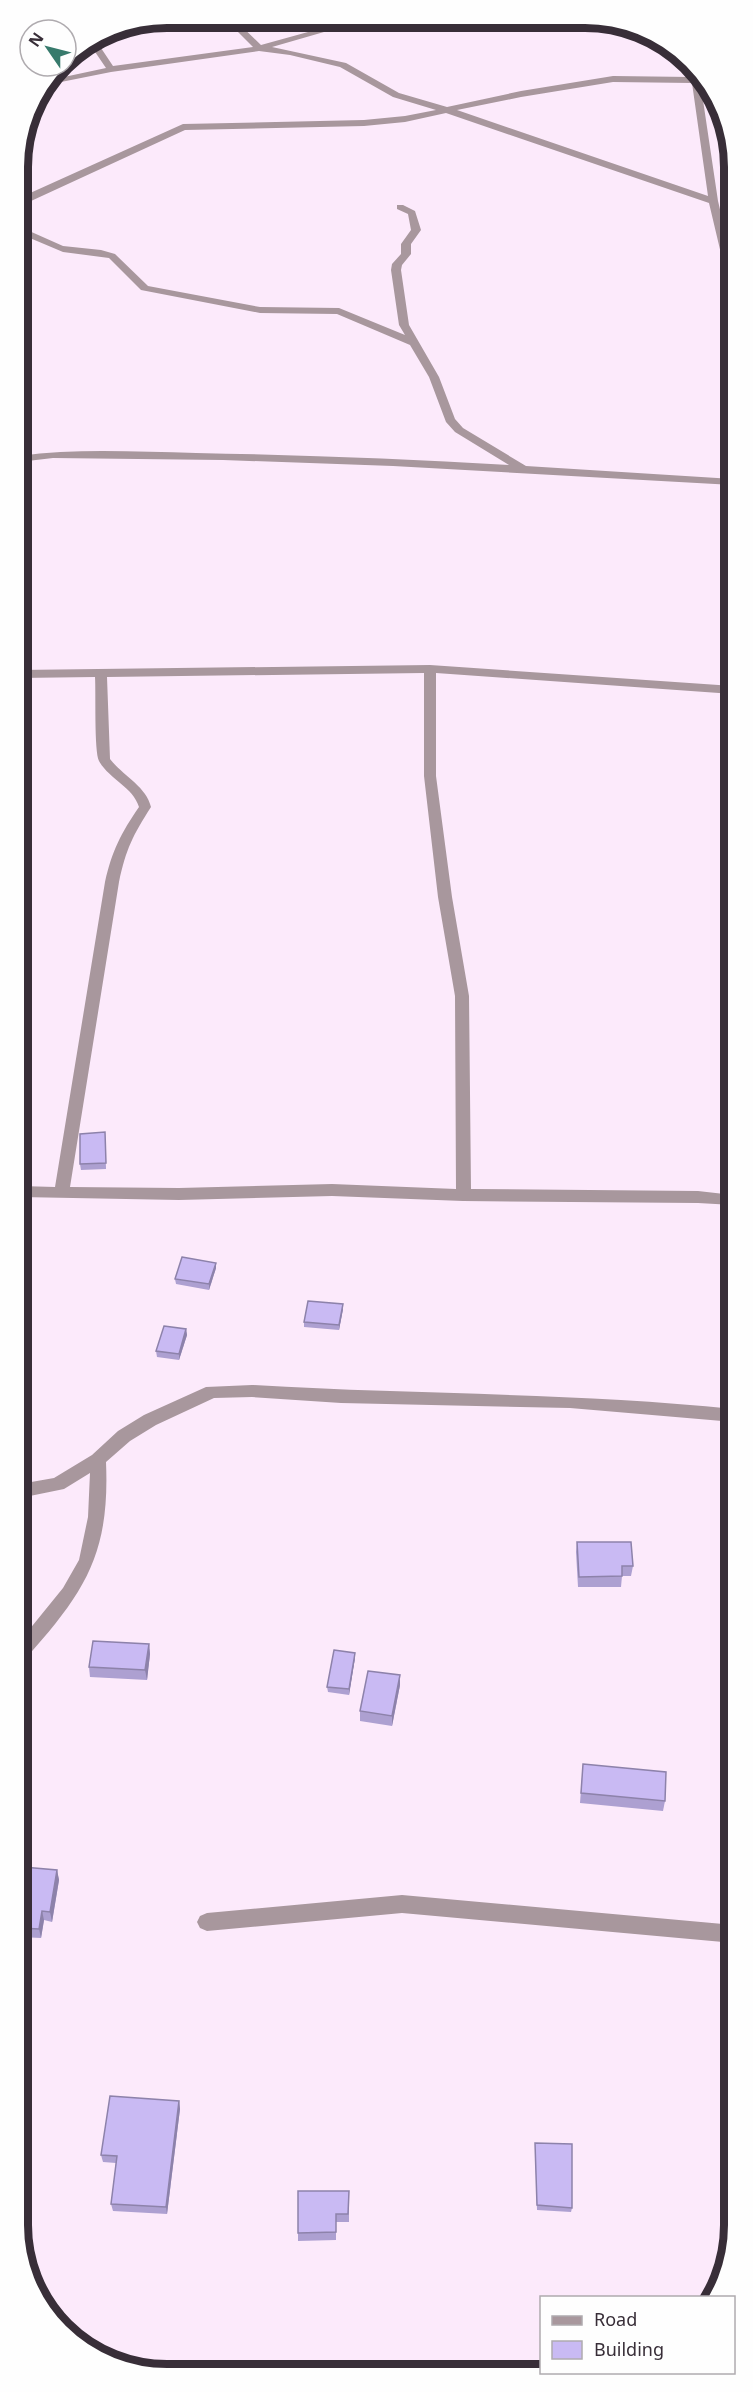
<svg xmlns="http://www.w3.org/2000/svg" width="753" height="2392" viewBox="0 0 753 2392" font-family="'Noto Sans',sans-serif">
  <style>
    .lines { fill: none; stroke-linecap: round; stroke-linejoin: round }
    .street { fill: #a8979d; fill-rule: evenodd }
    .wall { fill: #ada0d1 }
    .shaded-wall { fill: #8d82aa }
    .building { fill: #c9baf3; stroke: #8d82aa; stroke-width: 1.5 }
    .rim { fill: none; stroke: #382e38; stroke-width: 8 }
  </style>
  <rect width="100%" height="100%" fill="#fceafb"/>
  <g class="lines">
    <!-- street -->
    <g class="street">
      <path d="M224,18H233L261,45L355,19H369L272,47L346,63L399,93L447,107L521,91L613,76L691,77L688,63L689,61L700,80L718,201L732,260V282L727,279L709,203L446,113L405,122L364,126L185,130L18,207V200L28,194L183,124L364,120L405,116L436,110L393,97L340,67L290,55L259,51L111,72L46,85L50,80L106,68L89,43L95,39L113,66L253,47ZM613,82L692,83L708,196L457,110L521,97Z"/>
      <path d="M397,205H403L415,211L421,230L411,244V254L402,265L401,270L409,325L439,377L455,419L463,428L526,466L733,479V485L393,466L223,460L53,458L19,462V456C77,448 137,452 196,453C300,455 405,459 509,465L455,432L446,422L429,377L410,345L337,314L260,313L141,290L109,258L63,252L18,233V226L63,246L101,250L115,254L148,286L260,307L339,308L405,335L399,325L391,270L392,264L401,254V244L411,230L408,214L397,209Z"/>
      <path d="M430,665L733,686V694L436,673V776L452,897L469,996L471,1189L698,1191L733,1195V1205L698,1203L463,1201L332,1196L179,1200L20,1197V1186L55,1187L105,882C112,851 121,833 139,807C133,787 109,779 99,761C94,751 96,692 95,677L19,678V670ZM424,673V776L438,897L455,996L456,1189L332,1184L179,1188L70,1187L119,882C126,849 133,835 151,807C146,786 123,776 110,759L107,677Z"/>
      <path d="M252,1385C413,1395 573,1392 734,1409V1422L570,1408L341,1403L252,1397L214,1398L156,1425L130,1441L106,1462C110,1554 85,1592 26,1658L20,1661V1641L63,1588L79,1560L88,1517L90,1473L64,1489L20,1498V1484L54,1478L92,1455L118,1431L144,1415L206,1387Z"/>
      <polygon points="402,1895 734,1925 734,1943 402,1913 207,1931 200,1928 197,1922 200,1916 207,1913"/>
    </g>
  </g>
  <!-- wall -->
  <g class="wall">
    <polygon points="105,1132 106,1169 81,1170 80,1164"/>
    <polygon points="216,1263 216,1268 209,1290 176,1284 175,1279"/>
    <polygon points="343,1309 339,1330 304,1327 304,1322"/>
    <polygon points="186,1329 187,1335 179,1360 157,1357 156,1351"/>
    <polygon points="577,1542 633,1566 631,1576 622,1576 621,1587 578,1587 576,1552"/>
    <polygon points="149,1644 150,1654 147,1680 90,1677 89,1667"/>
    <polygon points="355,1653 355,1658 349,1695 328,1692 327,1687"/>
    <polygon points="400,1685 392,1726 360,1721 360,1711"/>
    <polygon points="583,1764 665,1801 663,1811 580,1803"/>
    <polygon points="57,1870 59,1880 52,1922 44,1920 41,1938 20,1937 20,1879"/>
    <polygon points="179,2101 180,2109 167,2214 113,2211 111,2204 116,2163 103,2162 101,2155"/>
    <polygon points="535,2143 572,2208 571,2212 537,2210"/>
    <polygon points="349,2191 349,2222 336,2222 336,2240 298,2241 298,2233"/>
  </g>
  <!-- shaded-wall -->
  <g class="shaded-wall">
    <polygon points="216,1263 216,1268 209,1290 209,1284"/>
    <polygon points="343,1304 343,1309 339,1330 339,1325"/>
    <polygon points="186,1329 187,1335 179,1360 179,1354"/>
    <polygon points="149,1644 150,1654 147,1680 145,1670"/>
    <polygon points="355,1653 355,1658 349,1695 349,1689"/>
    <polygon points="400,1675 400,1685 392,1726 392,1716"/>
    <polygon points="57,1870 59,1880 52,1922 50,1912"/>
    <polygon points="42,1911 44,1920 41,1938 39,1929"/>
    <polygon points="179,2101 180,2109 167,2214 166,2207"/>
  </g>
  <!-- building -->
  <g class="building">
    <polygon points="105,1132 106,1163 80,1164 80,1134"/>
    <polygon points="182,1257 216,1263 209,1284 175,1279"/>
    <polygon points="308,1301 343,1304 339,1325 304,1322"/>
    <polygon points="164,1326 186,1329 179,1354 156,1351"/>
    <polygon points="577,1542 631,1542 633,1566 622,1566 622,1576 579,1577"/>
    <polygon points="93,1641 149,1644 145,1670 89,1667"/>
    <polygon points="334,1650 355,1653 349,1689 327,1687"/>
    <polygon points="368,1671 400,1675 392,1716 360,1711"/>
    <polygon points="583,1764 666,1772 665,1801 581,1793"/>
    <polygon points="23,1867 57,1870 50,1912 42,1911 39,1929 20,1928 20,1879"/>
    <polygon points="110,2096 179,2101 166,2207 111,2204 117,2156 101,2155"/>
    <polygon points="535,2143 572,2144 572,2208 537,2205"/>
    <polygon points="298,2191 349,2191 348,2214 336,2214 336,2232 298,2233"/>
  </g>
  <!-- crop -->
  <path d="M0 0H753V2392H0ZM167 28H585A139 139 0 0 1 724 167V2225A139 139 0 0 1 585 2364H167A139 139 0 0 1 28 2225V167A139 139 0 0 1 167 28Z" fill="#fefefe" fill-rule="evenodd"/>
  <path class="rim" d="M167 28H585A139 139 0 0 1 724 167V2225A139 139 0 0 1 585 2364H167A139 139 0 0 1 28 2225V167A139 139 0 0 1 167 28Z"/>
  <!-- legend -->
  <rect x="540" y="2296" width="195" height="78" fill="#fefefe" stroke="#afabaf" stroke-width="1.5"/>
  <rect x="552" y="2316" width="30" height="9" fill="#a8979d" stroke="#afabaf" stroke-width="1.5"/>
  <text x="594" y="2326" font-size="18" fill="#382e38">Road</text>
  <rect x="552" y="2341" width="30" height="18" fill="#c9baf3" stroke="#afabaf" stroke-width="1.5"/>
  <text x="594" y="2356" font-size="18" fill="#382e38">Building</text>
  <!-- north arrow -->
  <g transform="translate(48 48) rotate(305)"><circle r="28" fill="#fefefe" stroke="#afabaf" stroke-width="1.5"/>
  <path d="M0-4.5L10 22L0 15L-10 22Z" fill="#377a6c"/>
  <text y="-9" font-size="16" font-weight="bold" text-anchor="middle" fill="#382e38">N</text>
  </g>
</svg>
